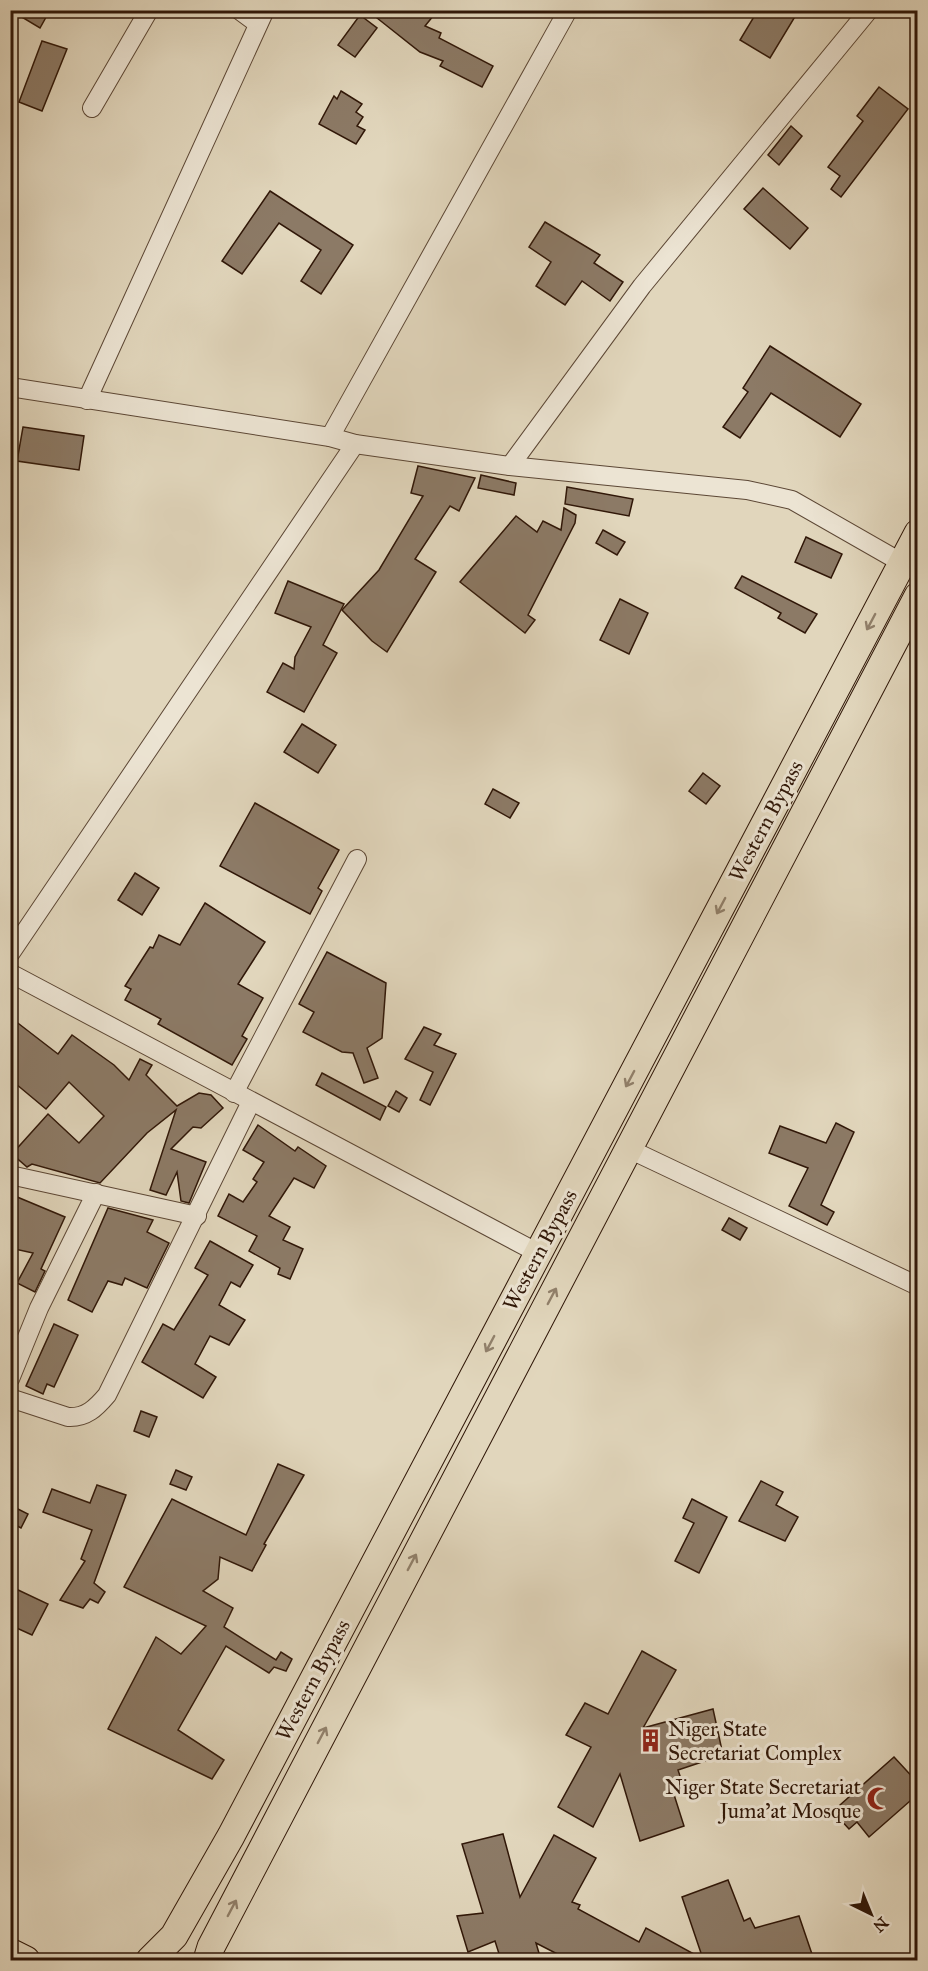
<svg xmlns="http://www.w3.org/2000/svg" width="928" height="1971" viewBox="0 0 928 1971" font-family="'IM FELL Great Primer',serif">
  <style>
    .building { fill: #8c7a66; stroke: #301708; stroke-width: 1.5 }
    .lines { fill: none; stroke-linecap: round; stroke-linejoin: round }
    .street-casing { stroke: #5c4735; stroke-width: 20 }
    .primary-casing { stroke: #301708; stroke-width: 29 }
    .street { stroke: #ece4d3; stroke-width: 18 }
    .primary { stroke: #e1d6bc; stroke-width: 27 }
    .oneway { stroke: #91806b }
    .labels { text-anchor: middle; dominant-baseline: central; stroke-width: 6; stroke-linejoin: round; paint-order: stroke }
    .street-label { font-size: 21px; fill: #301708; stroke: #ece4d3 }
    .poi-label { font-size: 21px; fill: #301708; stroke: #ece4d3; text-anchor: start }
  </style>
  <rect width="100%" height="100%" fill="#e1d6bc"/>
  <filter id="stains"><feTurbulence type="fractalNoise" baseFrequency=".00333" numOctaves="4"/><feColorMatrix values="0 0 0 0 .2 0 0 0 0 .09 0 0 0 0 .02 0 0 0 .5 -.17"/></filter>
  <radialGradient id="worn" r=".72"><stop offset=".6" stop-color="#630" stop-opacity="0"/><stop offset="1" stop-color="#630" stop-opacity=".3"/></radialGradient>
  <!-- building -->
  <g class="building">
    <polygon points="10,10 50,10 40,28"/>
    <polygon points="384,10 438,10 425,26 441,33 439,38 493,66 482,87 440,66 443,61 420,52 377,18"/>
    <polygon points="758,10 789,10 796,15 770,58 740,40"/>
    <polygon points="360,15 377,28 355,57 338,45"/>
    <polygon points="42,41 67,49 42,111 19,102"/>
    <polygon points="879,87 908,109 841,197 831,189 840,176 828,167 863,121 857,116"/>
    <polygon points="341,91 362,104 356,112 363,117 357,126 365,130 356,144 319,124 334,96 337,99"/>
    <polygon points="791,126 802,136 779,165 768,155"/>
    <polygon points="763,188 808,228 790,249 744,209"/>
    <polygon points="270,191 353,245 321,294 301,281 321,250 279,223 242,274 222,261"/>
    <polygon points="545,222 600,255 594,263 623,282 610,301 582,281 565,305 536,286 551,262 529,247"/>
    <polygon points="770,346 861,404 840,437 771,393 740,438 723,427 748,392 743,388"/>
    <polygon points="23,427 84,436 79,470 17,461"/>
    <polygon points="418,466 475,478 459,511 450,506 415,559 436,572 387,652 372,641 342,610 379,570 423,496 411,493"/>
    <polygon points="481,475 516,483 514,495 478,488"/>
    <polygon points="567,487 633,499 629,516 565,504"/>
    <polygon points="564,508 576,515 575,523 528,615 535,620 525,633 460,582 516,516 537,532 543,521 561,530"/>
    <polygon points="603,530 625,542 617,555 596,543"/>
    <polygon points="806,537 842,554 831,578 795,562"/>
    <polygon points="742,576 817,614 805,633 778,618 781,613 735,588"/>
    <polygon points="288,581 344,604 323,645 337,653 304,712 267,692 283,663 294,669 295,657 311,627 275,613"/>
    <polygon points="620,599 648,613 629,654 600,640"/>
    <polygon points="302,724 336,745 318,773 284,752"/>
    <polygon points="703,773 720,786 706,804 689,791"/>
    <polygon points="493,789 519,803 510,818 485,804"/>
    <polygon points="255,803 339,850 318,888 322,891 310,914 220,866"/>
    <polygon points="135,873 159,888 142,915 118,900"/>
    <polygon points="205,903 265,942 238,984 263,998 242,1036 247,1039 232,1065 158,1024 161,1019 125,1000 131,989 125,986 150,947 153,948 159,935 180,945"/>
    <polygon points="327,952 386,983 382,1038 367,1048 378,1078 364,1083 353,1053 342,1052 303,1032 314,1012 299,1004"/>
    <polygon points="10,1017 58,1054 72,1035 114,1065 129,1080 140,1059 152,1065 146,1075 177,1106 199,1093 211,1095 223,1108 201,1128 193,1127 171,1149 206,1162 189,1203 181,1201 177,1172 166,1195 150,1190 176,1110 147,1133 100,1183 32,1164 27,1167 12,1154 48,1114 79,1143 104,1116 69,1082 46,1109 10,1079"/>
    <polygon points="424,1027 441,1034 434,1045 456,1054 430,1105 420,1100 433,1072 405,1059"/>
    <polygon points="322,1073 386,1107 380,1120 316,1085"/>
    <polygon points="396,1091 407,1098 399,1112 388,1106"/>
    <polygon points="836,1123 854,1132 821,1205 834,1212 827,1225 789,1206 808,1168 769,1153 780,1126 826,1143"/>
    <polygon points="258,1125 295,1151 298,1147 326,1166 314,1188 294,1178 269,1216 290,1227 283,1240 303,1249 290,1279 278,1274 280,1268 249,1251 257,1236 218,1216 229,1194 243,1202 257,1182 253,1179 264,1162 243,1150"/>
    <polygon points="10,1194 65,1217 41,1269 45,1271 35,1292 17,1283 33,1253 10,1248"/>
    <polygon points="108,1208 153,1220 147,1232 169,1243 147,1288 125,1278 122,1285 108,1281 92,1312 68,1300"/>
    <polygon points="729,1218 747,1228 740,1240 722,1230"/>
    <polygon points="210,1241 253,1265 240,1287 231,1282 219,1305 245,1320 229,1345 210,1336 195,1364 216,1377 203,1398 142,1362 163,1324 174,1330 208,1275 195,1268"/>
    <polygon points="54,1324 78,1335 54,1387 47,1384 43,1394 26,1386"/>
    <polygon points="141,1411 157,1417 149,1437 134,1431"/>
    <polygon points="278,1464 304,1475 264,1544 266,1545 252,1571 220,1557 218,1579 203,1591 233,1608 224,1627 276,1660 281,1652 292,1659 286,1671 274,1667 269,1673 226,1646 178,1730 224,1760 212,1779 108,1729 156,1637 181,1654 206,1626 124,1587 172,1499 246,1535"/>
    <polygon points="176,1470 192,1477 186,1490 170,1484"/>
    <polygon points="761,1481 783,1492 776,1505 798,1517 785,1541 739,1521"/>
    <polygon points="97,1485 126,1495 94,1583 105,1592 98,1603 90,1599 83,1608 60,1600 85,1561 81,1559 92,1530 43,1512 52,1489 90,1503"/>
    <polygon points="692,1499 727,1517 699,1573 675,1561 694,1523 683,1518"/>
    <polygon points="10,1505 28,1514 21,1528 10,1522"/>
    <polygon points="16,1589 48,1604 32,1635 10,1625 10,1600"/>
    <polygon points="642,1651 676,1670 643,1728 713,1709 723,1755 678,1770 681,1779 670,1782 684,1826 640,1841 620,1774 593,1827 558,1807 591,1747 566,1735 585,1703 608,1714"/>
    <polygon points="894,1757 918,1783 918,1794 869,1837 857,1822 849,1829 839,1818 846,1811 840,1805"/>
    <polygon points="503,1834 520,1897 554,1835 596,1858 572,1902 580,1905 578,1909 639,1942 646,1928 703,1959 682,1897 728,1880 744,1921 750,1918 755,1928 799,1916 814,1960 569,1960 536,1943 541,1960 501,1960 495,1941 468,1952 457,1916 483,1913 462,1844"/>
  </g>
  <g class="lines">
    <defs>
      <g id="street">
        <polyline points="239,10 258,24"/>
        <polyline points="92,108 149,10"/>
        <polyline points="10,387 330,437 355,444 510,466 747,490 792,500 918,572"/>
        <polyline points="87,400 265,10"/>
        <polyline points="330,437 568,10"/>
        <polyline points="510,466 642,286 869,10"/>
        <polyline points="10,954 355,444"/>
        <polyline points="10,973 538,1253"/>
        <polyline points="234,1093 357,859"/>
        <polyline points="629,1149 918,1286"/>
        <polyline points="10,1175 197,1216"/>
        <polyline points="10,1379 39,1308 96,1193"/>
        <path d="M10,1398L68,1417C86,1418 96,1408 107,1395L251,1102"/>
      </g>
      <g id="primary">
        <polyline points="10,1952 26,1960"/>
        <polyline points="150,1960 174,1936 231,1836 918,533"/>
        <polyline points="207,1960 211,1947 918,596"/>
      </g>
    </defs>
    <!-- street casing -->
    <use href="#street" class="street-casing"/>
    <!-- primary casing -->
    <use href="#primary" class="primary-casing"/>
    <!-- street -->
    <use href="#street" class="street"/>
    <!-- primary -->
    <use href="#primary" class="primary"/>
  </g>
  <!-- one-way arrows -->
  <defs><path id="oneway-shaft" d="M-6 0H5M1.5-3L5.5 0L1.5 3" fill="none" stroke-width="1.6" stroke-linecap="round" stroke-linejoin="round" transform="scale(1.5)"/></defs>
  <g class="oneway">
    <use href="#oneway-shaft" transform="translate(871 622) rotate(118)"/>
    <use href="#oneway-shaft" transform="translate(721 906) rotate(118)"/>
    <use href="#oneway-shaft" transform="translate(630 1079) rotate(118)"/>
    <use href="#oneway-shaft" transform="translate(552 1296) rotate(-62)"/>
    <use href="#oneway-shaft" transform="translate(490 1344) rotate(118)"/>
    <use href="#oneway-shaft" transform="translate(412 1562) rotate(-62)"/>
    <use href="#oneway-shaft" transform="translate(322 1735) rotate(-62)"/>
    <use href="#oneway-shaft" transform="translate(232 1908) rotate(-62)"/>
  </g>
  <!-- icons -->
  <defs>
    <symbol id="building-bare" viewBox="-9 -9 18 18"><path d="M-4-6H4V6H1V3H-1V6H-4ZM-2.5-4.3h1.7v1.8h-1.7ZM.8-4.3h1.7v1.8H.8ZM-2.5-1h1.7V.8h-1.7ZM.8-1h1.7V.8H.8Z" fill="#8f2418" stroke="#ece4d3" stroke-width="2.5" paint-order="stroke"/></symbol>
    <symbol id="mosque-bare" viewBox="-9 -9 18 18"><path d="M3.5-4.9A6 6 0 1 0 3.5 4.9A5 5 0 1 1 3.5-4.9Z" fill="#8f2418" stroke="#ece4d3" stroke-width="2.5" paint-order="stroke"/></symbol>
  </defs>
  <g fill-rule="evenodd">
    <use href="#building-bare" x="634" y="1724" width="33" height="33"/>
    <use href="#mosque-bare" x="862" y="1782" width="33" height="33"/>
  </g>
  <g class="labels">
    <!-- street labels -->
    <g class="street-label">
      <text transform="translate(766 821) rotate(-62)">Western Bypass</text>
      <text transform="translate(540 1250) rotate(-62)">Western Bypass</text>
      <text transform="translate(313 1680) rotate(-62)">Western Bypass</text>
    </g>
    <!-- poi labels -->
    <g class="poi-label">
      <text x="668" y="1729">Niger State<tspan x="668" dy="24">Secretariat Complex</tspan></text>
      <text x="861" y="1787" text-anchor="end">Niger State Secretariat<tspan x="861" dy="24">Juma'at Mosque</tspan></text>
    </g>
  </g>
  <!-- margin -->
  <rect width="928" height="1971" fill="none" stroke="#e1d6bc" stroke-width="36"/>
  <rect x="12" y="12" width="904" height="1947" fill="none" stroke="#301708" stroke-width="3"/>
  <rect x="18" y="18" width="892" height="1935" fill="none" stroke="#301708" stroke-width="1.5"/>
  <!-- north arrow -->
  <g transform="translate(871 1914) rotate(137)" stroke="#ece4d3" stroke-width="4.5" paint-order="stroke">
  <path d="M0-4.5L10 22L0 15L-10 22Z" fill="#301708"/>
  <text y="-9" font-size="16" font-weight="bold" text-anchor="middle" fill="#301708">N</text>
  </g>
  <rect width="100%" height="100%" filter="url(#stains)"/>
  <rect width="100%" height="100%" fill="url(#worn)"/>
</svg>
